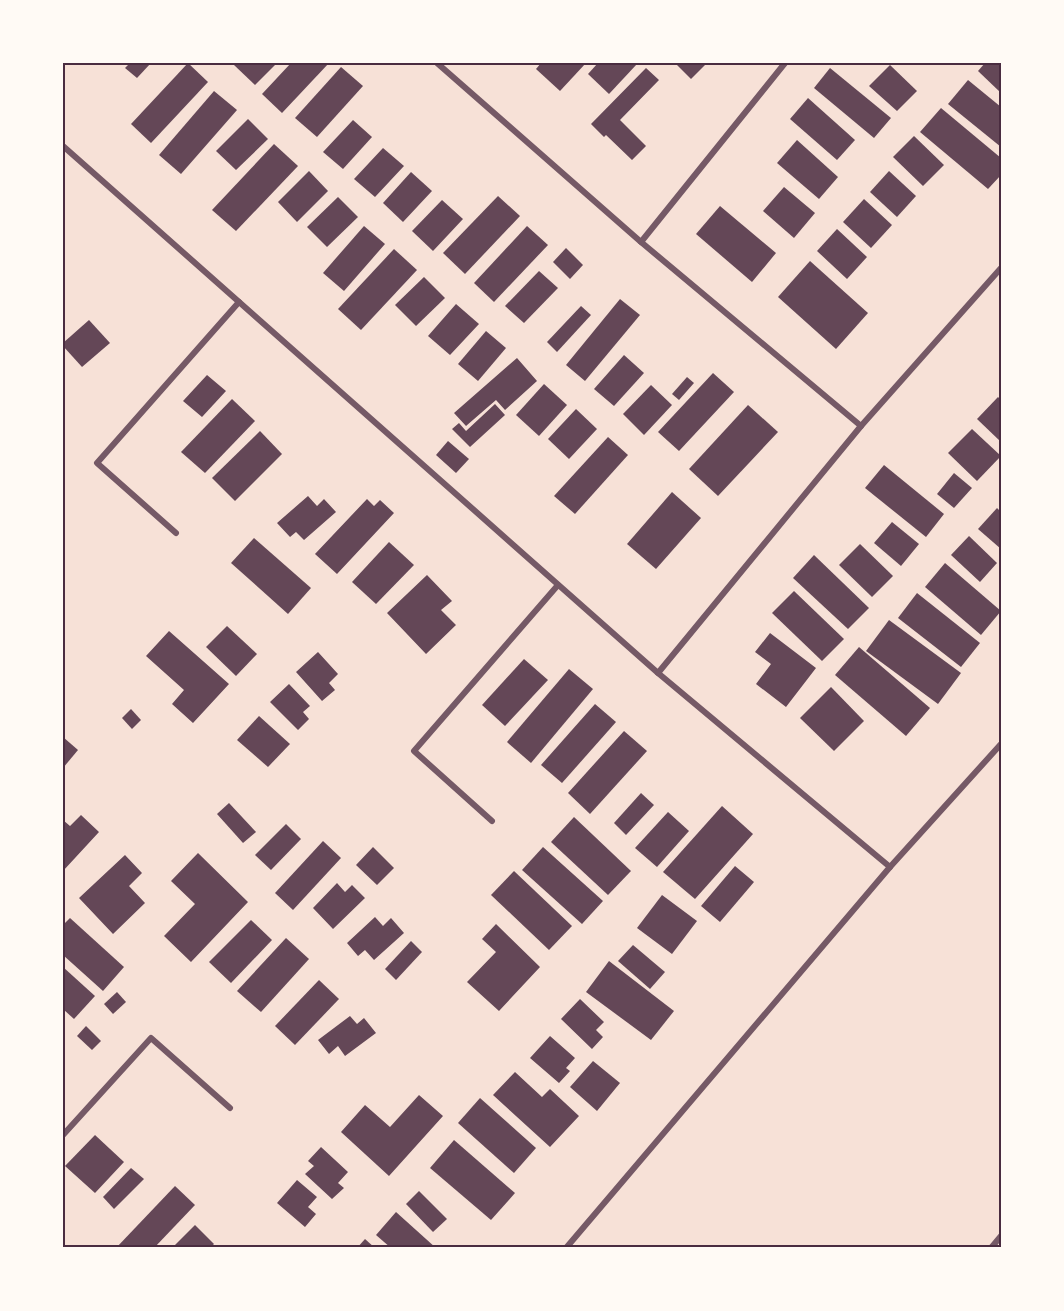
<svg xmlns="http://www.w3.org/2000/svg" width="1064" height="1311" viewBox="0 0 1064 1311" font-family="Merriweather,serif">
  <style>
    .building { fill: #644757 }
    .lines { fill: none; stroke-linecap: round; stroke-linejoin: round }
    .minor { stroke: #755966; stroke-width: 6 }
    .neatline { fill: none; stroke: #4a2c40; stroke-width: 2 }
  </style>
  <rect width="100%" height="100%" fill="#f7e1d7"/>
  <!-- building -->
  <g class="building">
    <polygon points="130,63 151,63 137,78 125,68"/>
    <polygon points="188,63 208,82 151,143 131,124"/>
    <polygon points="236,63 277,63 255,85 234,65"/>
    <polygon points="291,63 329,63 282,113 262,94"/>
    <polygon points="541,63 586,63 560,91 536,69"/>
    <polygon points="598,63 635,63 637,64 609,94 588,74"/>
    <polygon points="675,63 707,63 691,79"/>
    <polygon points="985,63 1001,63 1001,93 978,71"/>
    <polygon points="890,65 917,91 897,111 869,86"/>
    <polygon points="341,67 363,86 317,137 295,118"/>
    <polygon points="646,68 659,80 620,120 646,146 632,160 606,135 604,137 591,124"/>
    <polygon points="830,68 891,118 874,138 814,88"/>
    <polygon points="968,80 1001,107 1001,147 948,104"/>
    <polygon points="214,91 237,110 181,174 159,155"/>
    <polygon points="808,98 855,140 837,160 790,119"/>
    <polygon points="941,108 1001,158 1001,175 988,189 920,132"/>
    <polygon points="248,119 268,139 236,170 216,151"/>
    <polygon points="353,120 372,137 343,169 323,152"/>
    <polygon points="914,136 944,165 923,186 893,157"/>
    <polygon points="797,140 838,177 819,199 777,163"/>
    <polygon points="274,144 298,166 236,231 212,210"/>
    <polygon points="383,148 404,166 375,197 354,179"/>
    <polygon points="309,171 328,191 297,222 278,202"/>
    <polygon points="889,171 916,196 897,217 870,192"/>
    <polygon points="411,172 432,191 403,222 383,203"/>
    <polygon points="784,187 815,213 794,238 763,211"/>
    <polygon points="498,196 520,216 465,274 443,253"/>
    <polygon points="338,197 358,217 327,247 307,227"/>
    <polygon points="864,199 892,225 871,248 843,222"/>
    <polygon points="442,200 463,219 433,251 412,231"/>
    <polygon points="720,206 776,253 752,282 696,234"/>
    <polygon points="364,226 385,244 344,291 323,273"/>
    <polygon points="527,226 548,245 494,302 474,283"/>
    <polygon points="837,229 867,257 847,279 817,251"/>
    <polygon points="566,248 583,265 570,279 553,262"/>
    <polygon points="394,249 417,270 361,330 338,309"/>
    <polygon points="810,261 868,313 836,349 778,297"/>
    <polygon points="539,271 558,288 524,323 505,306"/>
    <polygon points="424,277 445,298 416,326 395,305"/>
    <polygon points="620,299 640,315 585,381 566,365"/>
    <polygon points="456,304 479,324 450,355 428,336"/>
    <polygon points="581,306 591,315 557,352 547,342"/>
    <polygon points="89,320 110,343 82,367 63,346 63,343"/>
    <polygon points="486,331 506,348 478,381 458,364"/>
    <polygon points="624,355 644,373 614,406 594,389"/>
    <polygon points="517,358 537,381 505,410 496,400 466,426 454,413"/>
    <polygon points="713,373 734,392 679,451 658,432"/>
    <polygon points="207,375 226,391 202,417 183,401"/>
    <polygon points="687,377 694,383 679,400 672,394"/>
    <polygon points="544,384 567,405 539,436 516,415"/>
    <polygon points="651,385 672,405 644,435 623,414"/>
    <polygon points="998,397 1001,400 1001,442 977,419"/>
    <polygon points="232,399 255,421 205,473 181,452"/>
    <polygon points="495,404 505,415 470,447 452,429 459,423 466,431"/>
    <polygon points="748,405 778,432 718,496 689,469"/>
    <polygon points="576,409 597,429 569,459 548,439"/>
    <polygon points="972,429 1001,456 977,481 948,453"/>
    <polygon points="260,431 282,454 235,501 212,478"/>
    <polygon points="608,437 628,455 575,514 554,496"/>
    <polygon points="448,441 469,459 456,473 436,455"/>
    <polygon points="884,465 944,514 926,537 865,488"/>
    <polygon points="954,473 972,488 954,508 937,494"/>
    <polygon points="672,492 701,518 656,569 627,544"/>
    <polygon points="308,496 317,506 324,499 336,512 304,540 296,532 290,537 277,523"/>
    <polygon points="367,499 374,506 380,500 394,513 337,574 315,554"/>
    <polygon points="997,508 1001,512 1001,549 978,529"/>
    <polygon points="892,522 919,544 901,566 874,543"/>
    <polygon points="969,536 997,563 980,582 951,555"/>
    <polygon points="254,538 311,588 288,614 231,563"/>
    <polygon points="389,542 414,565 376,604 352,582"/>
    <polygon points="860,544 893,576 872,597 839,565"/>
    <polygon points="814,555 869,608 848,629 793,578"/>
    <polygon points="945,563 1001,611 981,635 925,587"/>
    <polygon points="427,575 452,601 441,610 456,625 426,654 387,613"/>
    <polygon points="794,591 844,639 822,661 772,613"/>
    <polygon points="917,593 980,643 961,667 898,618"/>
    <polygon points="889,620 961,673 938,704 866,651"/>
    <polygon points="227,626 257,654 236,676 206,647"/>
    <polygon points="169,631 229,684 193,723 172,704 184,690 146,656"/>
    <polygon points="770,633 816,668 786,707 756,684 771,664 755,652"/>
    <polygon points="859,647 930,708 906,736 835,675"/>
    <polygon points="318,652 338,674 329,683 335,690 322,701 296,672"/>
    <polygon points="524,659 548,680 505,726 482,705"/>
    <polygon points="569,669 593,689 531,763 507,742"/>
    <polygon points="289,684 310,706 303,712 309,719 298,730 270,702"/>
    <polygon points="831,687 864,721 834,751 800,718"/>
    <polygon points="595,704 616,722 562,783 541,765"/>
    <polygon points="131,709 141,720 132,729 122,718"/>
    <polygon points="259,716 290,744 268,767 237,740"/>
    <polygon points="624,731 647,751 590,814 568,793"/>
    <polygon points="63,737 78,750 63,768"/>
    <polygon points="641,793 654,805 626,835 614,823"/>
    <polygon points="229,803 256,832 243,843 217,814"/>
    <polygon points="722,806 753,834 695,899 663,872"/>
    <polygon points="668,812 689,831 657,867 635,848"/>
    <polygon points="81,815 99,832 63,871 63,820 70,826"/>
    <polygon points="574,817 631,871 608,895 551,842"/>
    <polygon points="286,824 301,839 271,870 255,855"/>
    <polygon points="323,841 341,858 293,910 275,893"/>
    <polygon points="373,847 394,868 377,885 356,865"/>
    <polygon points="543,847 603,901 582,924 522,870"/>
    <polygon points="198,853 248,902 191,962 164,936 195,904 171,881"/>
    <polygon points="125,855 142,873 129,886 145,903 113,934 79,898"/>
    <polygon points="735,866 754,882 720,922 701,906"/>
    <polygon points="514,871 572,926 549,950 491,895"/>
    <polygon points="337,883 345,892 352,885 365,898 333,929 313,908"/>
    <polygon points="662,895 697,921 672,954 637,928"/>
    <polygon points="375,917 383,926 391,918 404,933 374,960 365,950 358,956 347,943"/>
    <polygon points="70,918 124,967 103,991 63,955 63,925"/>
    <polygon points="251,920 272,940 231,983 209,962"/>
    <polygon points="496,924 540,967 499,1011 467,982 496,952 482,939"/>
    <polygon points="286,938 309,959 261,1012 237,991"/>
    <polygon points="411,941 422,952 396,980 385,969"/>
    <polygon points="633,945 665,972 650,989 618,961"/>
    <polygon points="609,961 674,1011 651,1040 586,992"/>
    <polygon points="63,967 95,996 74,1019 63,1009"/>
    <polygon points="319,980 339,999 295,1045 275,1026"/>
    <polygon points="117,992 126,1002 113,1014 104,1004"/>
    <polygon points="580,999 604,1022 596,1030 603,1037 592,1049 561,1019"/>
    <polygon points="350,1016 357,1024 364,1018 376,1033 345,1056 338,1046 329,1054 318,1040"/>
    <polygon points="86,1026 101,1041 92,1050 77,1036"/>
    <polygon points="550,1036 575,1058 566,1068 570,1071 559,1083 530,1058"/>
    <polygon points="593,1061 620,1083 597,1111 570,1087"/>
    <polygon points="515,1072 542,1097 550,1089 579,1116 550,1147 493,1095"/>
    <polygon points="419,1095 443,1116 389,1176 341,1132 365,1105 390,1127"/>
    <polygon points="480,1098 536,1148 514,1173 458,1123"/>
    <polygon points="95,1135 124,1162 95,1193 65,1166"/>
    <polygon points="454,1140 515,1193 491,1220 430,1168"/>
    <polygon points="321,1147 348,1172 338,1183 344,1188 332,1199 305,1174 314,1166 308,1161"/>
    <polygon points="131,1168 144,1179 114,1209 103,1197"/>
    <polygon points="297,1180 317,1197 308,1207 316,1214 305,1227 277,1203"/>
    <polygon points="175,1186 195,1205 154,1248 116,1248"/>
    <polygon points="419,1191 447,1219 433,1232 406,1204"/>
    <polygon points="396,1212 436,1248 391,1248 376,1235"/>
    <polygon points="195,1225 214,1244 210,1248 172,1248"/>
    <polygon points="365,1239 375,1248 357,1248"/>
  </g>
  <g class="lines">
    <!-- minor -->
    <g class="minor">
      <polyline points="437,63 641,242 861,426"/>
      <polyline points="63,146 658,673 890,867"/>
      <polyline points="641,242 785,63"/>
      <polyline points="176,533 97,463 239,302"/>
      <polyline points="658,673 861,426 1001,268"/>
      <polyline points="492,821 414,751 558,585"/>
      <polyline points="63,1135 151,1038 230,1108"/>
      <polyline points="566,1248 890,867 1001,744"/>
      <polyline points="991,1248 1001,1236"/>
    </g>
  </g>
  <!-- border -->
  <rect width="1064" height="1311" fill="none" stroke="#fffaf5" stroke-width="129"/>
  <rect x="64" y="64" width="936" height="1182" class="neatline"/>
</svg>
